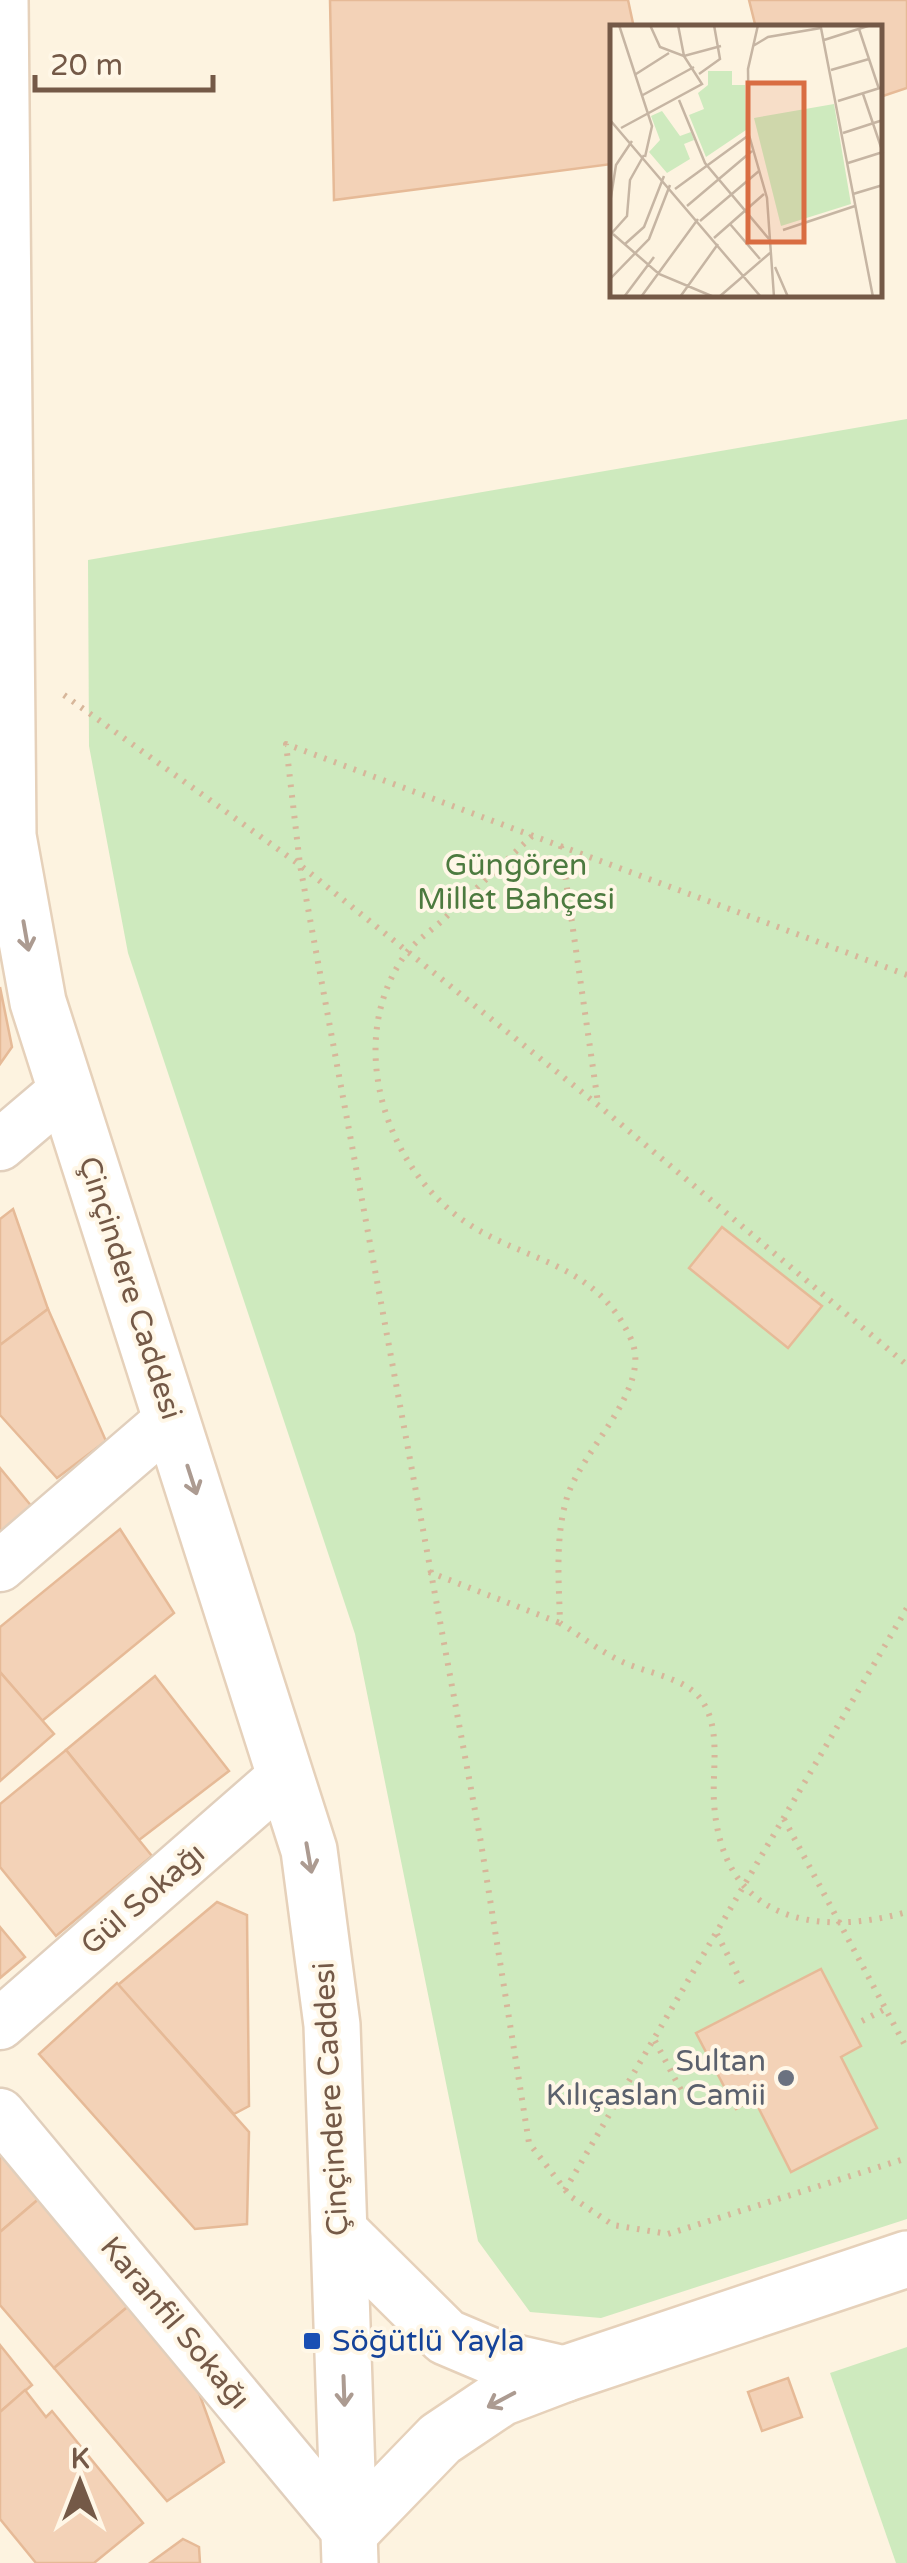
<svg xmlns="http://www.w3.org/2000/svg" width="907" height="2563" viewBox="0 0 907 2563" font-family="'Varela Round',sans-serif">
  <style>
    .green { fill: #ceeabe }
    .building { fill: #f3d2b7; stroke: #e6ba97; stroke-width: 2.5 }
    .lines { fill: none; stroke-linecap: round; stroke-linejoin: round }
    .street-casing { stroke: #e1cfbc; stroke-width: 55 }
    .secondary-casing { stroke: #e6d1ba; stroke-width: 60 }
    .path { stroke: #d7b69a; stroke-width: 6; stroke-dasharray: 2.5 8; stroke-linecap: butt }
    .street { stroke: #fff; stroke-width: 50 }
    .secondary { stroke: #fff; stroke-width: 55 }
    .oneway { stroke: #ac9b91 }
    .worship-dot { fill: #6b7280; stroke: #fff7e7; stroke-width: 4 }
    .transit-dot { fill: #1a4fb4; stroke: #fff7e7; stroke-width: 4 }
    .labels { text-anchor: middle; dominant-baseline: central; stroke-width: 8; stroke-linejoin: round; paint-order: stroke }
    .park-label { font-size: 30px; fill: #4c7a3f; stroke: #fff7e7 }
    .street-label { font-size: 30px; fill: #745947; stroke: #fff7e7 }
    .worship-label { font-size: 30px; fill: #5b616d; stroke: #fff7e7; text-anchor: end }
    .transit-label { font-size: 30px; fill: #164399; stroke: #fff7e7; text-anchor: start }
    .inset-road { fill: none; stroke: #c6b5a3; stroke-width: 2.5 }
    .view { fill: #d96d42; fill-opacity: 0.15; stroke: #d96d42; stroke-width: 5 }
    .inset-edge { fill: none; stroke: #745947; stroke-width: 5 }
  </style>
  <rect width="100%" height="100%" fill="#fdf3e0"/>
  <!-- green -->
  <g class="green">
    <polygon points="907,419 907,2219 601,2318 530,2312 478,2241 355,1634 128,953 89,746 88,560"/>
    <polygon points="907,2347 907,2563 896,2563 830,2373"/>
  </g>
  <!-- building -->
  <g class="building">
    <polygon points="330,0 628,0 634,28 612,28 612,164 334,200"/>
    <polygon points="749,0 907,0 907,88 880,97 880,28 756,28"/>
    <polygon points="0,987 12,1047 0,1064"/>
    <polygon points="13,1209 48,1309 0,1345 0,1219"/>
    <polygon points="722,1227 822,1306 788,1348 689,1268"/>
    <polygon points="48,1309 106,1441 57,1478 0,1415 0,1345"/>
    <polygon points="0,1468 33,1508 0,1534"/>
    <polygon points="120,1529 174,1613 42,1721 0,1672 0,1627"/>
    <polygon points="0,1672 54,1734 0,1781"/>
    <polygon points="155,1676 229,1771 139,1840 66,1750"/>
    <polygon points="66,1750 152,1856 56,1936 0,1867 0,1804"/>
    <polygon points="217,1902 247,1915 249,2106 234,2114 118,1985"/>
    <polygon points="0,1927 25,1957 0,1978"/>
    <polygon points="821,1969 861,2046 841,2057 877,2128 791,2172 754,2099 736,2109 696,2033"/>
    <polygon points="117,1983 249,2132 247,2224 195,2229 39,2054"/>
    <polygon points="0,2136 48,2191 0,2232"/>
    <polygon points="48,2191 137,2299 54,2368 0,2305 0,2232"/>
    <polygon points="137,2299 185,2354 224,2462 167,2501 54,2368"/>
    <polygon points="0,2345 32,2385 0,2412"/>
    <polygon points="788,2378 802,2417 762,2431 748,2392"/>
    <polygon points="25,2390 46,2417 52,2411 143,2523 94,2563 36,2563 0,2519 0,2412"/>
    <polygon points="183,2539 199,2547 200,2563 150,2563"/>
  </g>
  <g class="lines">
    <defs>
      <g id="street">
        <polyline points="0,1145 66,1089"/>
        <polyline points="0,1566 172,1418"/>
        <polyline points="0,2024 286,1774"/>
        <polyline points="0,2114 349,2533"/>
      </g>
      <g id="secondary">
        <polyline points="0,0 8,836 38,1002 309,1850 332,2025 350,2563"/>
        <polyline points="339,2231 446,2337 498,2359 564,2374 501,2398 440,2439 349,2533"/>
        <polyline points="564,2374 907,2259"/>
      </g>
    </defs>
    <!-- street casing -->
    <use href="#street" class="street-casing"/>
    <!-- secondary casing -->
    <use href="#secondary" class="secondary-casing"/>
    <!-- path -->
    <g class="path">
      <polyline points="64,695 300,865 598,1105 907,1365"/>
      <path d="M532,836C503,864 473,891 444,919C432,930 414,942 405,955C344,1040 384,1168 467,1223C525,1262 596,1262 631,1339C654,1389 579,1451 566,1501C555,1540 559,1583 560,1623C581,1636 602,1653 625,1663C648,1673 684,1678 700,1698C722,1727 712,1767 714,1802C721,1917 810,1939 907,1912"/>
      <polyline points="561,846 598,1103"/>
      <polyline points="907,975 286,744 300,865 481,1843 529,2143 570,2196 613,2225 668,2234 907,2158"/>
      <polyline points="429,1572 560,1623"/>
      <polyline points="784,1819 907,2049"/>
      <polyline points="717,1934 744,1987"/>
      <polyline points="862,2021 885,2009"/>
      <polyline points="655,2041 682,2092 704,2081"/>
      <polyline points="565,2190 907,1608"/>
    </g>
    <!-- street -->
    <use href="#street" class="street"/>
    <!-- secondary -->
    <use href="#secondary" class="secondary"/>
  </g>
  <!-- one-way arrows -->
  <defs><path id="oneway-shaft" d="M-6 0H5M1.5-3L5.5 0L1.5 3" fill="none" stroke-width="1.6" stroke-linecap="round" stroke-linejoin="round" transform="scale(2.5)"/></defs>
  <g class="oneway">
    <use href="#oneway-shaft" transform="translate(26 936) rotate(80)"/>
    <use href="#oneway-shaft" transform="translate(192 1480) rotate(72)"/>
    <use href="#oneway-shaft" transform="translate(309 1858) rotate(80)"/>
    <use href="#oneway-shaft" transform="translate(344 2391) rotate(88)"/>
    <use href="#oneway-shaft" transform="translate(501 2400) rotate(152)"/>
  </g>
  <!-- markers -->
  <circle class="worship-dot" cx="786" cy="2078" r="10"/>
  <rect class="transit-dot" x="302" y="2331" width="20" height="20" rx="5"/>
  <g class="labels">
    <!-- park labels -->
    <g class="park-label">
      <text x="516" y="865">Güngören<tspan x="516" dy="34">Millet Bahçesi</tspan></text>
    </g>
    <!-- street labels -->
    <g class="street-label">
      <text transform="translate(130 1288) rotate(72)">Çinçindere Caddesi</text>
      <text transform="translate(143 1899) rotate(-41)">Gül Sokağı</text>
      <text transform="translate(331 2099) rotate(-93)">Çinçindere Caddesi</text>
      <text transform="translate(175 2323) rotate(50)">Karanfil Sokağı</text>
    </g>
    <!-- worship labels -->
    <g class="worship-label">
      <text x="766" y="2061">Sultan<tspan x="766" dy="34">Kılıçaslan Camii</tspan></text>
    </g>
    <!-- transit labels -->
    <g class="transit-label">
      <text x="332" y="2341">Söğütlü Yayla</text>
    </g>
  </g>
  <!-- overview -->
  <g transform="translate(610 25)">
    <rect width="272" height="272" fill="#fdf3e0"/>
    <path d="M98,46H122V60H135L136,105L96,132L79,90L94,84L88,68L98,60ZM224,79L241,179L171,201L144,93ZM52,86L70,111L81,107L84,115L74,119L80,134L57,148L39,127L50,115L41,91Z" fill="#ceeabe"/>
    <path class="inset-road" d="M9,0L42,101L35,132M68,0L74,31L111,21M148,0L138,44L139,110L157,173L164,272M249,4L269,64M214,15L261,0M143,21L158,12L211,3L263,272M221,45L259,34M26,49L59,28M89,49L110,34L104,0M253,69L273,128M31,71L84,42M69,75L95,138L159,214M228,76L273,62M0,95L151,272M11,103L92,59L74,31L50,22L40,0M233,108L273,95M238,138L273,127M65,164L139,110M243,169L273,160M0,178L6,140L22,116M77,181L142,126M90,196L149,146M120,199L150,234M173,205L245,181M3,209L49,249L104,272M0,210L17,191L20,155L34,130M104,213L154,169M15,219L34,202L54,151M165,242L178,272M0,254L39,214L60,160M14,272L44,232M31,272L88,194M70,272L108,219M109,272L160,228"/>
    <path class="view" d="M138,58H194V217H138Z"/>
    <rect width="272" height="272" class="inset-edge"/>
  </g>
  <!-- north arrow -->
  <g transform="translate(80 2483)" stroke="#fff7e7" stroke-width="8" paint-order="stroke">
  <path d="M0-8L18 38L0 25L-18 38Z" fill="#745947"/>
  <text y="-15" font-size="28" font-weight="bold" text-anchor="middle" fill="#745947">K</text>
  </g>
  <!-- scale -->
  <path d="M35 75v15h178v-15" fill="none" stroke="#745947" stroke-width="5"/>
  <text x="50" y="75" font-size="30" fill="#745947" stroke="#fff7e7" stroke-width="8" paint-order="stroke">20 m</text>
</svg>
